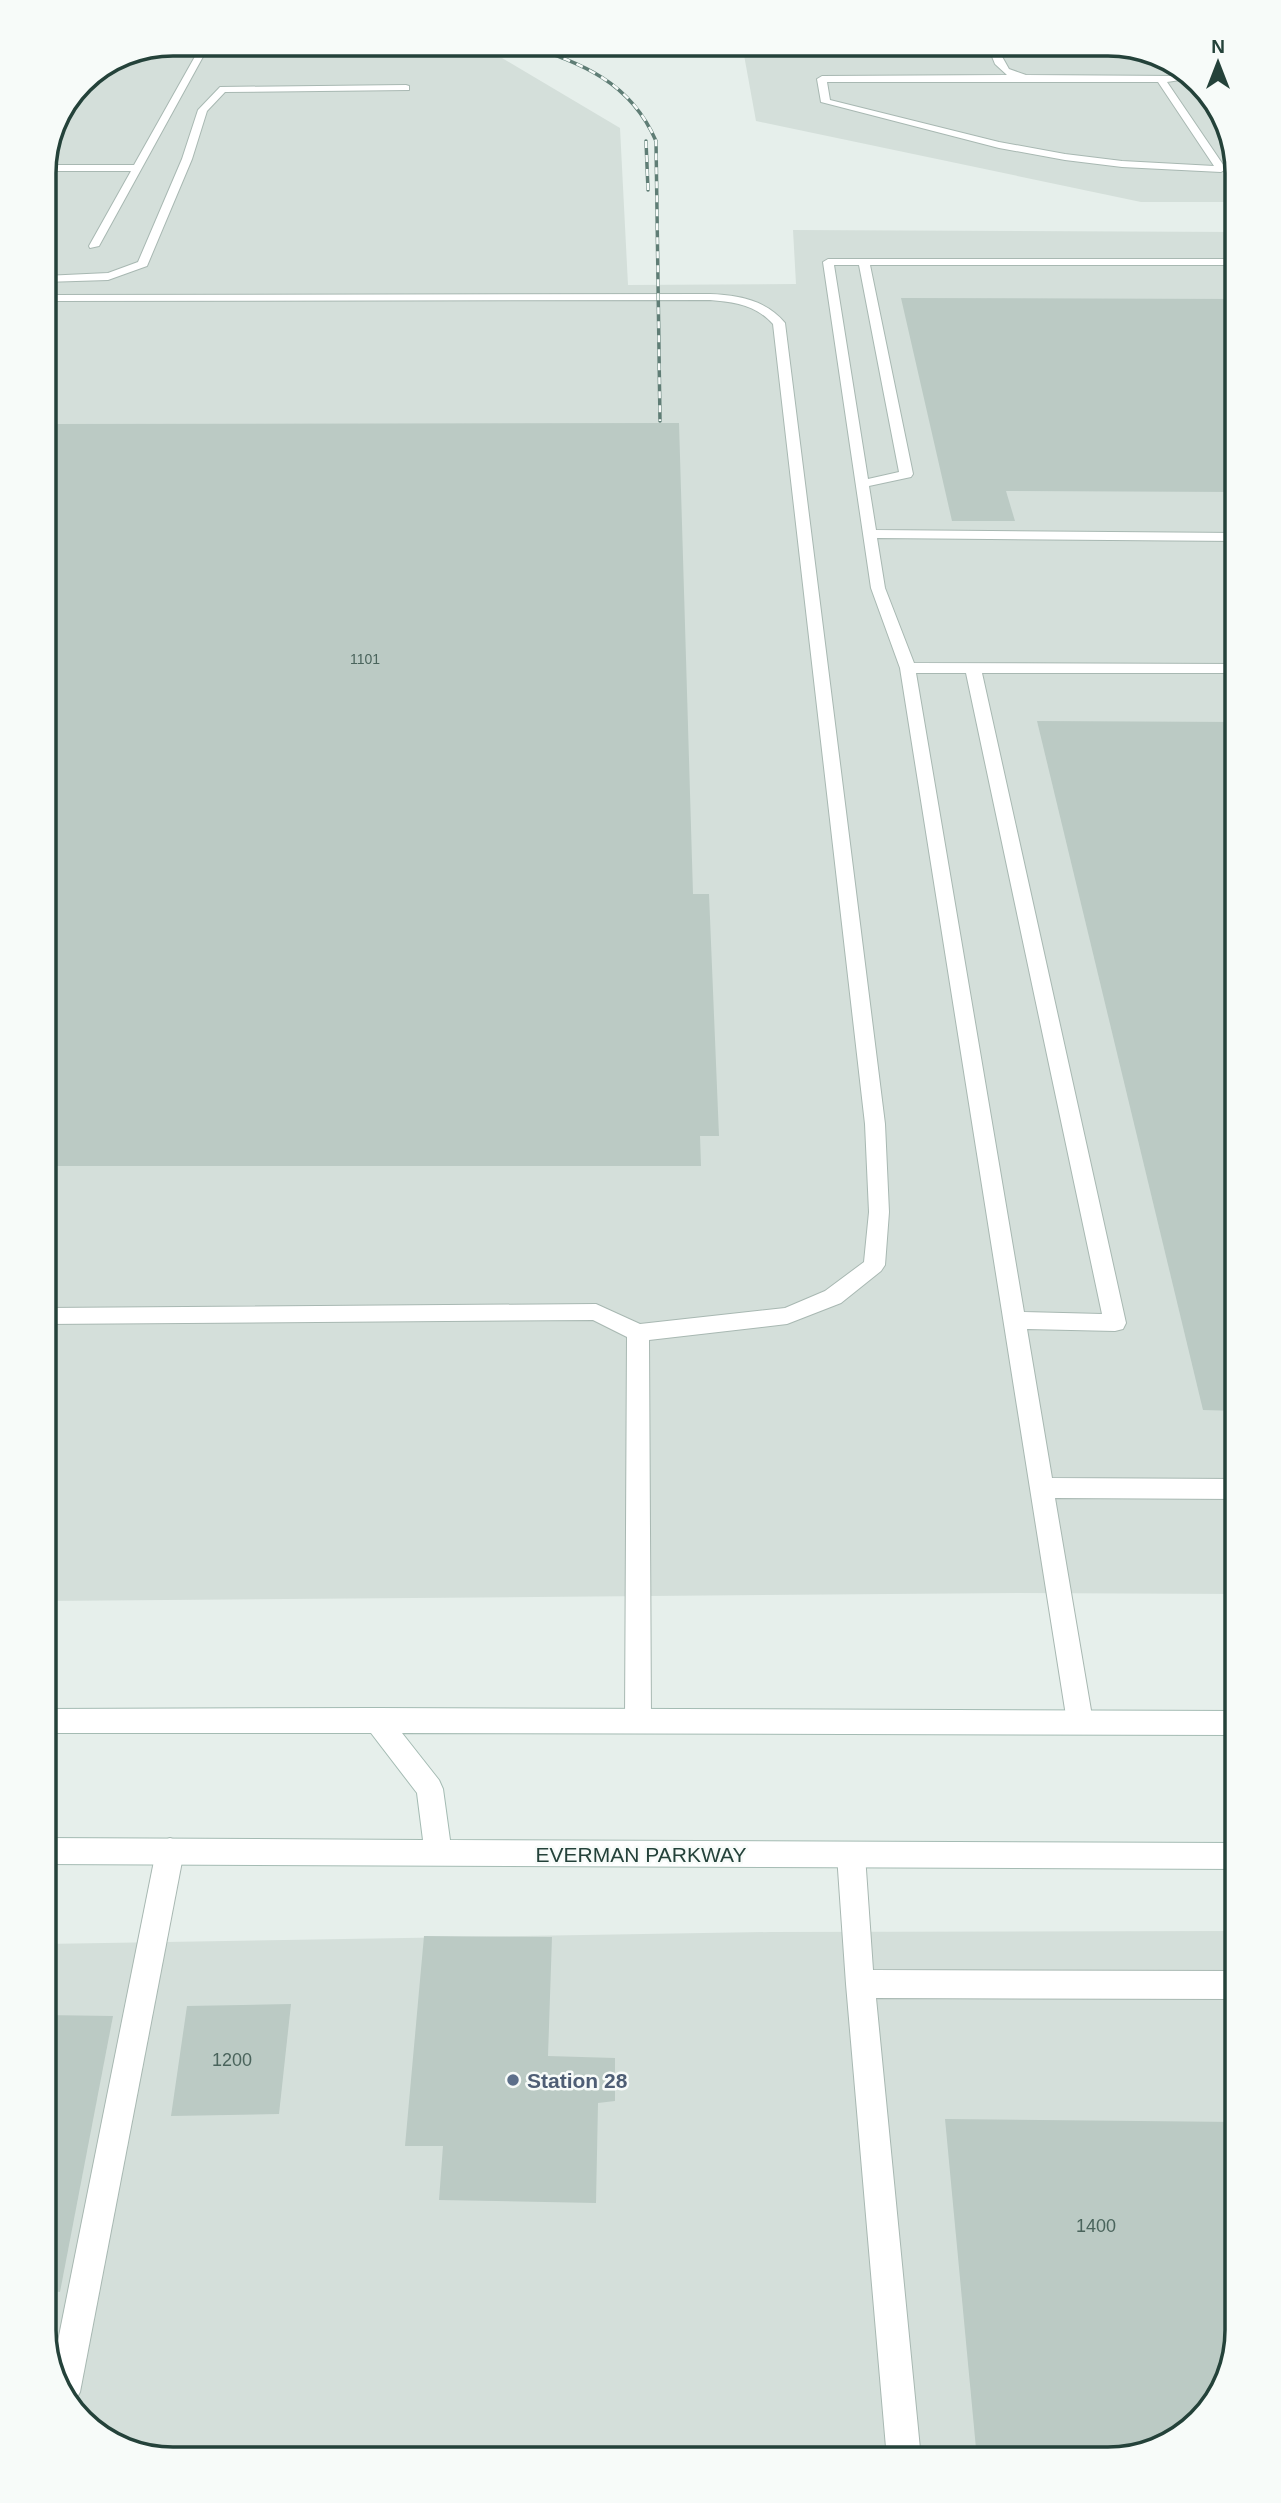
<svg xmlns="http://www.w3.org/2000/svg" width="1281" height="2503" viewBox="0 0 1281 2503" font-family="Arial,sans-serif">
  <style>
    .built { fill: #d4dfda }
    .building { fill: #bbcac4 }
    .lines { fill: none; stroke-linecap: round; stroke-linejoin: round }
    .lane-casing { stroke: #a8b8b2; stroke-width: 2 }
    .secondary-casing { stroke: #a4bbb3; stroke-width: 2 }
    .lane { fill: #fff; fill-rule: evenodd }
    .secondary { fill: #fff; fill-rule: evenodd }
    .rail-casing { stroke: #5f7d75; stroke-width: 3.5 }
    .rail { stroke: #f7fbf9; stroke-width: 2.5; stroke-dasharray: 7; stroke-linecap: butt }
    .service-dot { fill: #5c6f8a; stroke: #f7fbf9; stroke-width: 2.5 }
    .labels { text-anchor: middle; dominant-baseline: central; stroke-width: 5; stroke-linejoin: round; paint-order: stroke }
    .number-label { font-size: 14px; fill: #4a645c }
    .near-number-label { font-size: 18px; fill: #4a645c }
    .near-street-label { font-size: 21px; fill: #24423a; stroke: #f7fbf9 }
    .near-service-label { font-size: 21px; font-weight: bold; fill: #4e5e75; stroke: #f7fbf9; text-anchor: start }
    .rim { fill: none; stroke: #24423a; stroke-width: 3.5 }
  </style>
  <rect width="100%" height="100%" fill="#e6efeb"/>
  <!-- built -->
  <g class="built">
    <polygon points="173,44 431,44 502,58 620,128 628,285 796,284 793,230 1237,232 1237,1594 1018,1593 44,1601 44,165 82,81 124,53"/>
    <polygon points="742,44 1117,44 1186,70 1228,124 1237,173 1237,202 1141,202 756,121"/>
    <polygon points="1237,1931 1237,2330 1215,2402 1157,2450 1108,2459 165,2459 95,2433 53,2379 44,2330 44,1944 770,1932"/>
  </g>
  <!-- building -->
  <g class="building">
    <polygon points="901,298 1237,299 1237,492 1006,491 1015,521 952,521"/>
    <polygon points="679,423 693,894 709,894 719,1136 700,1136 701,1166 44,1166 44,424"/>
    <polygon points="1037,721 1237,722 1237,1411 1203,1410"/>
    <polygon points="424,1936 552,1937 548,2056 615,2058 615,2101 598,2103 596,2203 439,2200 443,2146 405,2146"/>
    <polygon points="291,2004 279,2114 171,2116 187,2006"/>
    <polygon points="44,2015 113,2016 60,2292 44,2290"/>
    <polygon points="945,2119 1237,2122 1237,2330 1215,2402 1157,2450 1108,2459 977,2459"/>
  </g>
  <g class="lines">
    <defs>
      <g id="lane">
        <polygon points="202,44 210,44 99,246 90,248 89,246 131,171 44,171 44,165 134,165"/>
        <path d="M987,44H995L1009,69L1026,75L1178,76L1189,74L1193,78L1167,82L1226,169L1221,172L1122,167L1065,160L999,148L821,102L817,79L822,76L1007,75L995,64ZM827,82H1158L1214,166L1122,161L1065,154L999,142L830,100Z"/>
        <polygon points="406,85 409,86 409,90 225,92 207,111 192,159 147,266 108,280 44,282 44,276 108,273 138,262 182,159 198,110 220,87"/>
        <path d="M1237,259V265H870L913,474L911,477L869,486L876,530L1237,533V541L877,538L885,588L914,663L1237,664V673H982L1126,1323L1123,1329L1115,1331L1027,1329L1052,1478L1237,1479V1499L1055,1498L1093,1722L1089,1730L1080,1734L1071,1730L1067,1722L900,668L871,588L823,262L828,259ZM834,265H859L899,472L868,479ZM916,673H966L1102,1314L1024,1312Z"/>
        <path d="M710,294C738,295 766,300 785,323L885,1124L889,1212L885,1265L881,1271L841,1303L787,1324L649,1340L651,1721L647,1729L638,1733L629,1729L625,1721L627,1337L593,1320L44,1324V1308L596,1304L640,1324L785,1308L825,1291L864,1262L869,1212L865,1124L773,324C756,305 734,302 710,300L44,301V295Z"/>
        <polygon points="170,1838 180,1842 184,1851 80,2392 73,2405 53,2379 52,2371 156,1851 160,1842"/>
        <polygon points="851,1842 861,1846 865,1855 873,1970 1237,1971 1237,1999 876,1998 921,2459 887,2459 846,1984 837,1855 841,1846"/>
      </g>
      <polygon id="secondary" points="376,1708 1237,1711 1237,1735 402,1733 439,1780 443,1789 450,1840 1237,1843 1237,1869 44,1864 44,1838 423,1840 417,1793 371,1733 44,1733 44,1709"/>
    </defs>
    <!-- lane casing -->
    <use href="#lane" class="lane-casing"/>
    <!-- secondary casing -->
    <use href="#secondary" class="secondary-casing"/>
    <!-- lane -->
    <use href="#lane" class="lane"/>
    <!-- secondary -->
    <use href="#secondary" class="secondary"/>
    <defs>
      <g id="rail">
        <polyline points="508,44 532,51"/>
        <path d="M524,44C582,64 630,81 656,141L660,421"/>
        <polyline points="646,141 648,190"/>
      </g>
    </defs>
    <!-- rail casing -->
    <use href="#rail" class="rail-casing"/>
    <!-- rail -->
    <use href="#rail" class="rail"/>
  </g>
  <!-- markers -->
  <circle class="service-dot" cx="513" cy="2080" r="7"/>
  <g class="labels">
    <!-- number labels -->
    <g class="number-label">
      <text x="365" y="659">1101</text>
    </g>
    <!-- near-number labels -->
    <g class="near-number-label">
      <text x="232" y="2060">1200</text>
      <text x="1096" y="2226">1400</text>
    </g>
    <!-- near-street labels -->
    <g class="near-street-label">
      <text x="641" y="1854">EVERMAN PARKWAY</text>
    </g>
    <!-- near-service labels -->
    <g class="near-service-label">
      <text x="527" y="2080">Station 28</text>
    </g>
  </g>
  <!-- crop -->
  <path d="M0 0H1281V2503H0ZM173 56H1108A117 117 0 0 1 1225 173V2330A117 117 0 0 1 1108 2447H173A117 117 0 0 1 56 2330V173A117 117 0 0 1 173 56Z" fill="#f7fbf9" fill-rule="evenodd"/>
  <path class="rim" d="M173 56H1108A117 117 0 0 1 1225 173V2330A117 117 0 0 1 1108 2447H173A117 117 0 0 1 56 2330V173A117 117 0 0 1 173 56Z"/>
  <!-- north arrow -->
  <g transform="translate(1218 63)" stroke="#f7fbf9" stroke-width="5" paint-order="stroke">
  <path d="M0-5L12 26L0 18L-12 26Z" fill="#24423a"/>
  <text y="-10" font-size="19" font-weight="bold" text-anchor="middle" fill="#24423a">N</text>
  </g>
</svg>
